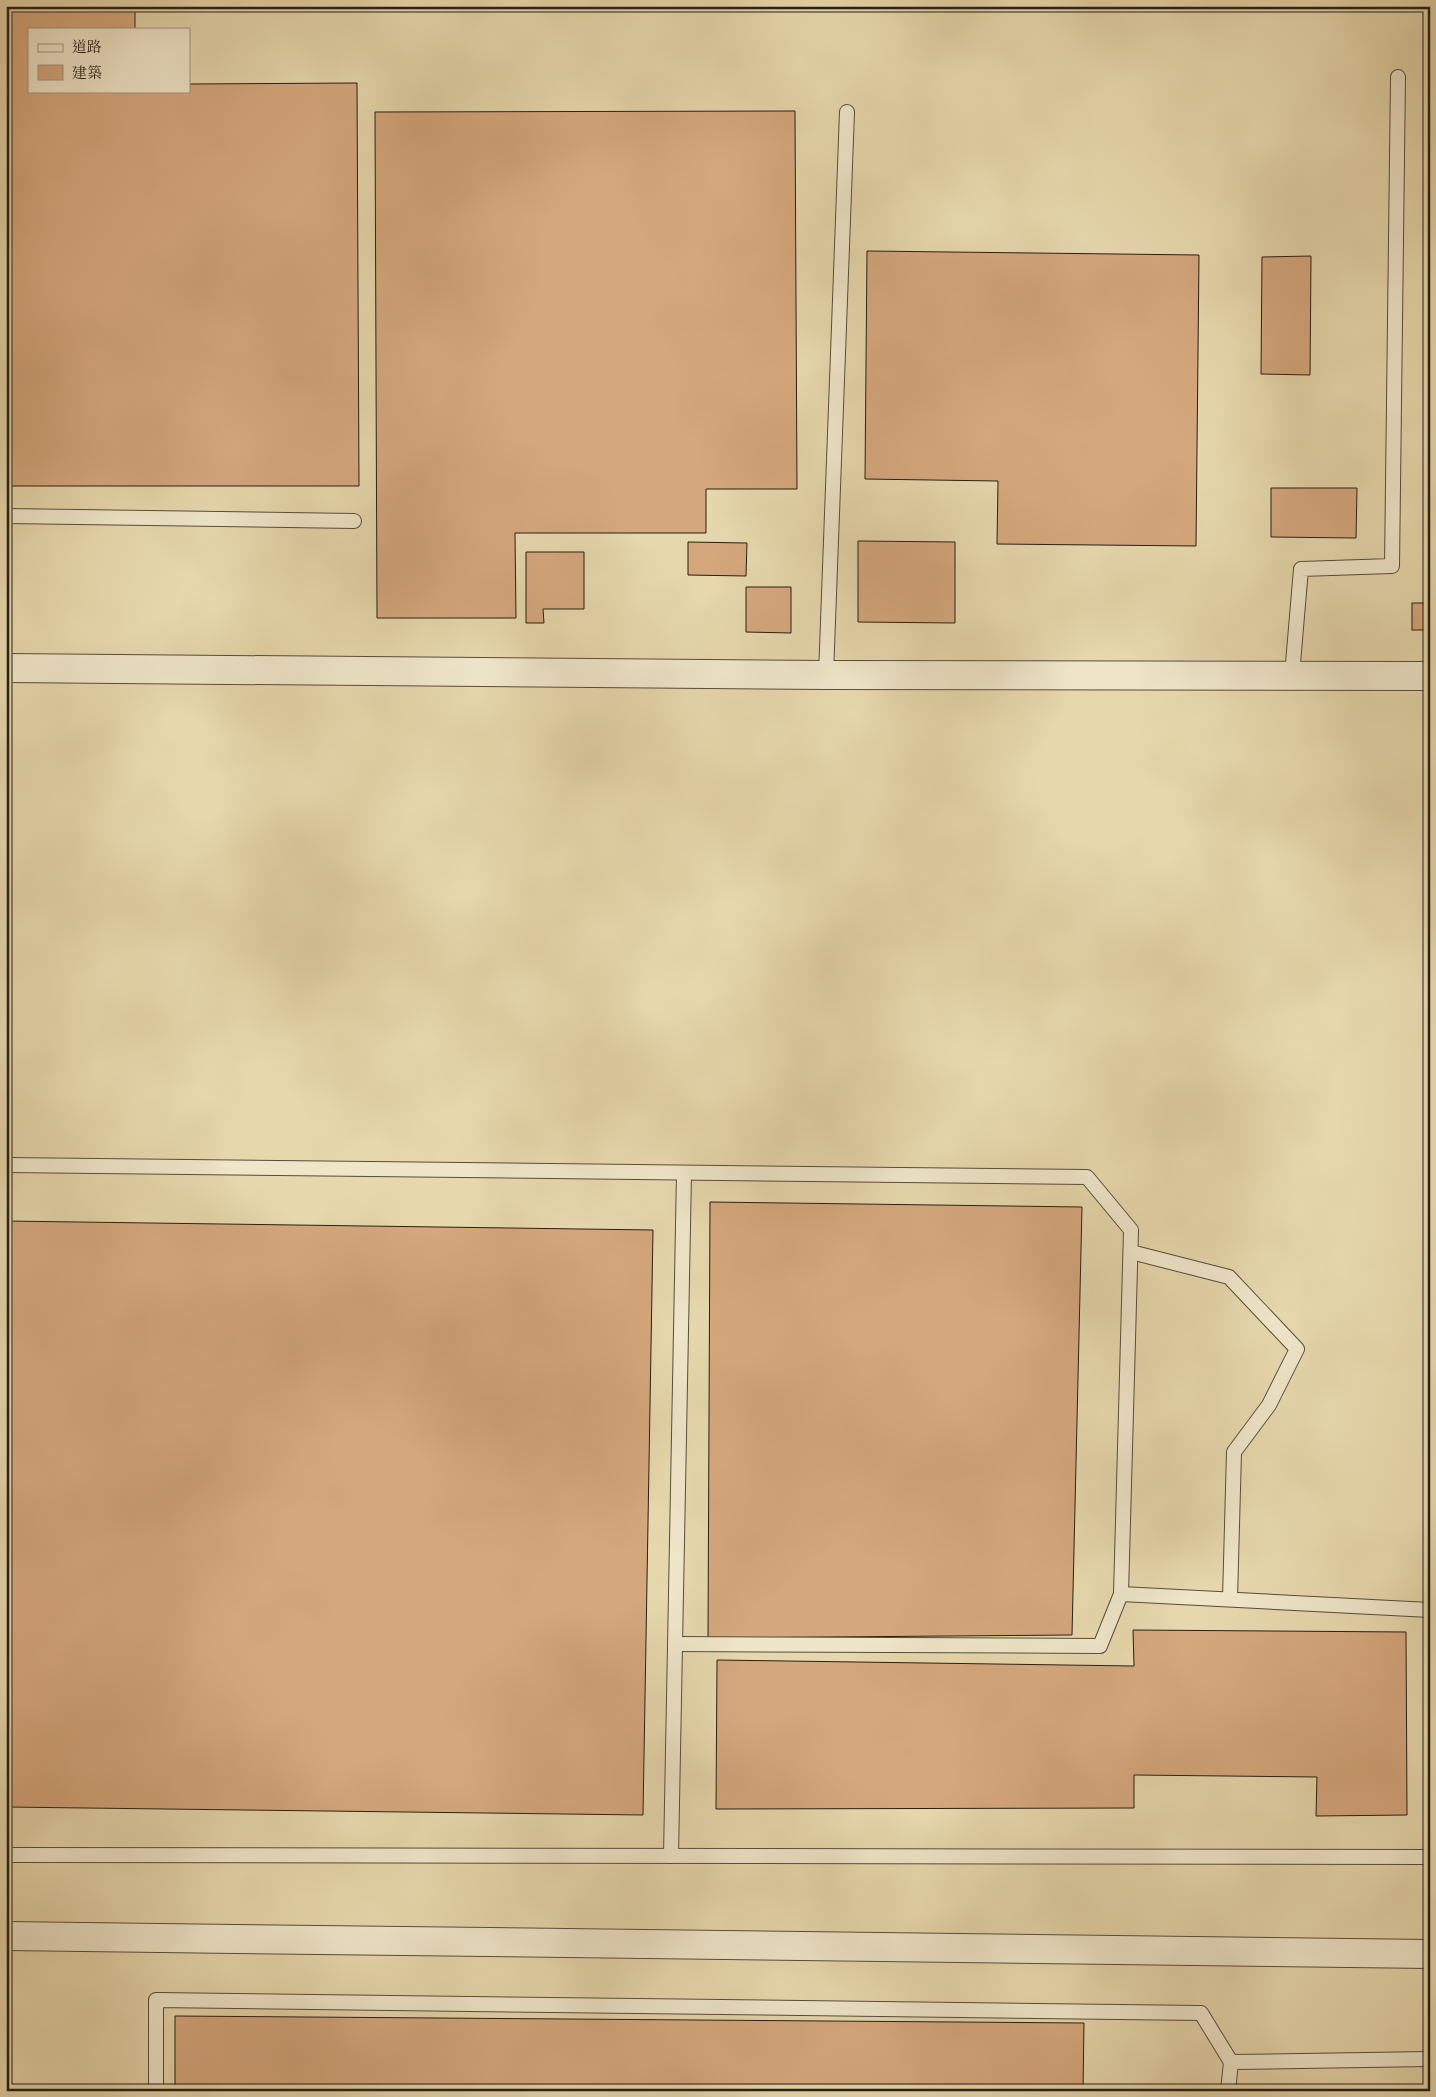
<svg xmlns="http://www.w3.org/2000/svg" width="1436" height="2097" viewBox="0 0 1436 2097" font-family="Cardo,'Noto Serif TC',serif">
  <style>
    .building { fill: #d5a77d; stroke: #271f16 }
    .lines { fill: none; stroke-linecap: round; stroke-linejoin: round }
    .lane-casing { stroke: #574d3c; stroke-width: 16 }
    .street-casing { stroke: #574d3c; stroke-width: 30 }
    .lane { stroke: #efe5c9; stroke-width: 14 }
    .street { stroke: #efe5c9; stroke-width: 28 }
  </style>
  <rect width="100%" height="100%" fill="#e6d7ac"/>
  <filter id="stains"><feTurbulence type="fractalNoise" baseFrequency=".004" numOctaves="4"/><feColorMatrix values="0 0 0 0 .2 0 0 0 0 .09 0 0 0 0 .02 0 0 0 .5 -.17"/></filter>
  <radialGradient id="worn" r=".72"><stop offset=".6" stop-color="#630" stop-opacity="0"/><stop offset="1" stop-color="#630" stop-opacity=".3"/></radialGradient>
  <!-- building -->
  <g class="building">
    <polygon points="6,6 135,6 135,29 29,29 29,91 189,91 189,84 357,83 359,486 6,486"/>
    <polygon points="1427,93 1430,93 1430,535 1425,535"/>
    <polygon points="795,111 797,489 706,489 706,533 515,533 516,618 377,618 375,112"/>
    <polygon points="867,251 1199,255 1196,546 997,544 998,481 865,479"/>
    <polygon points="1311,256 1310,375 1261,374 1262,257"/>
    <polygon points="1271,488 1357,488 1356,538 1271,537"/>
    <polygon points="858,541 955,542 955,623 858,622"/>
    <polygon points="688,542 747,543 746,576 688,575"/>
    <polygon points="526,552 584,552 584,609 543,609 544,623 526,623"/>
    <polygon points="746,587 791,587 791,633 746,632"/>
    <rect x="1412" y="603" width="18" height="27"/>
    <polygon points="710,1202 1082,1207 1072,1635 708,1638"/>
    <polygon points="6,1221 653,1230 643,1815 6,1807"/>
    <polygon points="1133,1630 1406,1632 1407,1815 1316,1816 1317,1777 1134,1775 1134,1808 716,1809 717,1660 1134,1666"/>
    <polygon points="175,2016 1084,2023 1083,2091 175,2091"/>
  </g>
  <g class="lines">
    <defs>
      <g id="lane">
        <polyline points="6,516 354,521"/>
        <polyline points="826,675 847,112"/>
        <polyline points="1292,675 1301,569 1392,566 1398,77"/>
        <polyline points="6,1165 1087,1177 1131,1230 1121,1594 1430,1610"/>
        <polyline points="1131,1252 1229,1277 1297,1349 1269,1405 1234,1452 1230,1599"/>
        <polyline points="675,1644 1100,1646 1121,1594"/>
        <polyline points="6,1855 1430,1857"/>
        <polyline points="671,1856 684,1173"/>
        <polyline points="156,2091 156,2000 1201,2013 1231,2062"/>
        <polyline points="1228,2091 1231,2062 1430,2059"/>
      </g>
      <g id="street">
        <polyline points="6,668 826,675 1430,676"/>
        <polyline points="6,1936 1430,1954"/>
      </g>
    </defs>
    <!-- lane casing -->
    <use href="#lane" class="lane-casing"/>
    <!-- street casing -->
    <use href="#street" class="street-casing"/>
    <!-- lane -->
    <use href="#lane" class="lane"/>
    <!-- street -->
    <use href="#street" class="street"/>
  </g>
  <!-- margin -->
  <rect width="1436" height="2097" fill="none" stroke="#e6d7ac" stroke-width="25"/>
  <rect x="8" y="8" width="1421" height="2082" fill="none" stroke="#271f16" stroke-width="2.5"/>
  <rect x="12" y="12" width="1411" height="2072" fill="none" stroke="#271f16"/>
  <!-- legend -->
  <rect x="28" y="28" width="162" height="65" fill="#efe5c9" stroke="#9f9681"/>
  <rect x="38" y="44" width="25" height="8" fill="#efe5c9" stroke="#9f9681"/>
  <text x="72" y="52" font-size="15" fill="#271f16">道路</text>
  <rect x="38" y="65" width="25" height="15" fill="#d5a77d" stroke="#9f9681"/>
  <text x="72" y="78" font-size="15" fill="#271f16">建築</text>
  <rect width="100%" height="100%" filter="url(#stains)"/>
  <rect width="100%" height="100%" fill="url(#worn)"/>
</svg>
